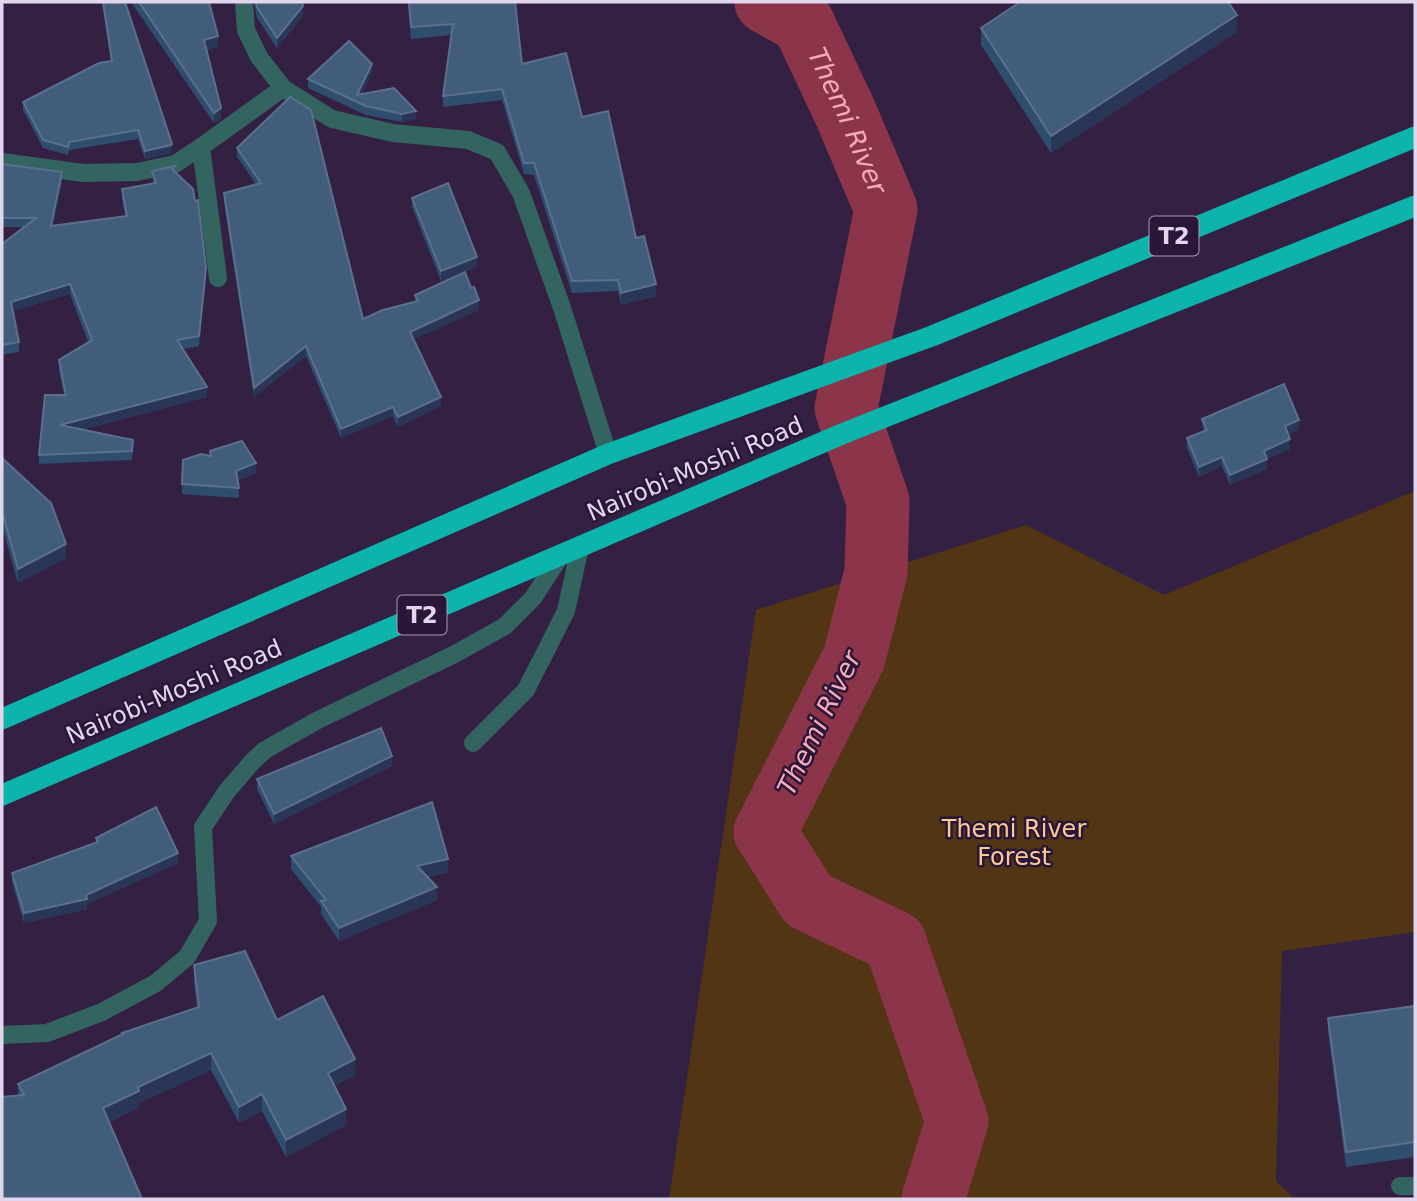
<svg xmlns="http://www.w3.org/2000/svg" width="1417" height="1201" viewBox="0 0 1417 1201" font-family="'DejaVu Sans',sans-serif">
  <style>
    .green { fill: #513514 }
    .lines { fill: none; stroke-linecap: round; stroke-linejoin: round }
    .river { stroke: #8c354a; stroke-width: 63 }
    .street { stroke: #346460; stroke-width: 18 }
    .highway { stroke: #0cb4ab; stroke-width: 21 }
    .wall { fill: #2f4e6d }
    .shaded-wall { fill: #293656 }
    .building { fill: #425d7a; stroke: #5b708c; stroke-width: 2 }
    .labels { text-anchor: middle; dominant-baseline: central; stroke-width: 5; stroke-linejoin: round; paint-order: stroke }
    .shield { fill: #291638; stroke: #aa9cb7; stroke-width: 2 }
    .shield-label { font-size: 23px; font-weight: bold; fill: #e1d6ed }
    .street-label { font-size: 24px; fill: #e1d6ed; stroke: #291638 }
    .park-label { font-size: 24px; fill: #fbca94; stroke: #291638 }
    .water-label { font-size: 26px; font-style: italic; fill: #f6abb7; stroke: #291638 }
  </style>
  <rect width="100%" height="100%" fill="#332043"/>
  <!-- green -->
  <polygon class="green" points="1415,491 1415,932 1282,951 1276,1181 1295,1199 669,1199 756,610 1026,525 1164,595"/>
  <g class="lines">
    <!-- river -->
    <path class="river" id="s1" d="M766,2L803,23L845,112L886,209L846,408L878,501L876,572L854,658L765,832L808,900L895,942L957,1121L933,1199"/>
    <!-- street -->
    <g class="street">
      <polyline points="244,2 246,30 259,57 283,88 332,119 393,133 468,140 497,152 521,193 562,308 608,454"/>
      <polyline points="201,147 218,278"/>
      <polyline points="2,162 83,173 137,172 175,164 201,147 283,88"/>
      <polyline points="473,743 526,690 566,611 580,547"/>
      <polyline points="2,1035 47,1033 102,1012 156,983 187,957 208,921 203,827 227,791 253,761 265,750 318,720 455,654 505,626 533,598 561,555"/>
      <polyline points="1400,1186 1415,1186"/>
    </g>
    <!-- highway -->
    <g class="highway">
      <polyline points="2,719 608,454 932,336 1415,137"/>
      <polyline points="2,795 842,434 1415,206"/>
    </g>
  </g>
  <!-- wall -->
  <g class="wall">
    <polygon points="102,2 125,2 172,152 171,153 145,159 138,139 69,150 68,155 43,148 23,110 23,102 111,61"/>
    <polygon points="131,2 209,2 218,47 206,50 221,119 214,123"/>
    <polygon points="254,2 302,2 303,16 277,48 257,18"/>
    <polygon points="408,2 515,2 522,64 582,117 636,238 656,296 621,305 618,291 572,293 534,175 524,174 502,100 443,107 443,96 451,35 411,39"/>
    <polygon points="981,28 1237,32 1051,153 981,45"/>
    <polygon points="372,73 362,94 416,119 402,122 366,115 308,88 308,79"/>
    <polygon points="237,148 363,319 415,302 415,295 479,310 414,339 441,406 398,427 393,416 341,438 306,356 254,397 224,202 224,193 256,184 237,157"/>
    <polygon points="2,164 62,182 53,226 125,216 122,199 122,189 153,183 152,171 175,172 206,278 199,346 183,349 207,397 81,430 133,450 132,460 39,464 39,455 64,395 59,370 59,360 88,342 70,294 13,311 19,342 19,352 2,355 2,244 23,227 2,227"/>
    <polygon points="412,198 477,267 441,281 412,207"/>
    <polygon points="1202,419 1299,430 1288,434 1290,449 1267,459 1267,469 1230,485 1222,466 1199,477 1187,448 1187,438 1203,431"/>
    <polygon points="210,451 256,473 238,480 239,498 182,494 183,460 210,456"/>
    <polygon points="2,458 66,558 18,583 2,526"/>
    <polygon points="392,766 274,824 257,789 257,779"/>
    <polygon points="96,838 178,863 87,904 87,909 24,923 12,882 12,873 96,843"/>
    <polygon points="291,856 448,872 428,877 437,900 339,941 321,914 321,907 291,869"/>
    <polygon points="194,965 277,1020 355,1075 334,1086 346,1125 286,1157 262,1111 239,1123 211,1070 139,1103 139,1107 109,1122 18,1096 18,1084 122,1035 122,1033 197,1008 194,982"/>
    <polygon points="1415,1006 1415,1157 1346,1167 1328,1032 1328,1018"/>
  </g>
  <!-- shaded-wall -->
  <g class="shaded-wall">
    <polygon points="303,6 303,16 277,48 277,38"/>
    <polygon points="1237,15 1237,32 1051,153 1051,136"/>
    <polygon points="218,36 218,47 204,51 204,40"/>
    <polygon points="372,64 372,73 357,104 357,95"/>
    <polygon points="221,108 221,119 214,123 214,113"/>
    <polygon points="416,111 416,119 402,122 402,114"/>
    <polygon points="172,144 172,152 171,153 145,159 145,151"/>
    <polygon points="62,172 62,182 51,236 51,226"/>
    <polygon points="477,257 477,267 441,281 441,271"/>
    <polygon points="206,268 206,278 199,346 199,336"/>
    <polygon points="70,284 70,294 11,312 11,302"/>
    <polygon points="656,284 656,296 621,305 621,293"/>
    <polygon points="479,300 479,310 410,341 410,332"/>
    <polygon points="306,346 306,356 254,397 254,388"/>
    <polygon points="207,387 207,397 60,435 60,425"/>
    <polygon points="441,397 441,406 398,427 398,417"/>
    <polygon points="393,407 393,416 341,438 341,429"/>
    <polygon points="1299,420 1299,430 1285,436 1285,426"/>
    <polygon points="1290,439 1290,449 1267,459 1267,469 1230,485 1230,475 1264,451"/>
    <polygon points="1222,457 1222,466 1199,477 1199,467"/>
    <polygon points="256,463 256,473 236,480 236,471"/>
    <polygon points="66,544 66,558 18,583 18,569"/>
    <polygon points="392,756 392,766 274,824 274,814"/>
    <polygon points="178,853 178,863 87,904 87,909 24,923 24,913 86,895"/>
    <polygon points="448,859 448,872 417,879 417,866"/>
    <polygon points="437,887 437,900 339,941 339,928"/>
    <polygon points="211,1053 211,1070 139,1103 139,1107 103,1124 103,1108 138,1087"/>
    <polygon points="355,1059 355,1075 328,1090 328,1073"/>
    <polygon points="262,1094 262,1111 239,1123 239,1107"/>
    <polygon points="346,1109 346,1125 286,1157 286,1140"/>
  </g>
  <!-- building -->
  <g class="building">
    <polygon points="103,2 125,2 172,144 171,145 145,151 138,130 69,142 68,147 43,140 23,102 99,63 112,61"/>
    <polygon points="139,2 209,2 218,36 204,40 221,108 214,113"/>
    <polygon points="256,2 302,2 303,6 277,38 257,7"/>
    <polygon points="409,2 515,2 522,64 566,53 582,117 608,111 636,238 644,236 656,284 621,293 618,280 572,281 534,163 524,163 502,89 443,96 453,24 411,27"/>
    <polygon points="1020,2 1228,2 1237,15 1051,136 981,28"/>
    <polygon points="349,41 372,64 357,95 394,88 416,111 402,114 366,106 308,79"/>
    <polygon points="290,97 311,110 363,319 383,310 418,301 415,295 465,272 471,288 474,287 479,300 410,332 441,397 398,417 393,407 341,429 306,346 254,388 224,193 261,183 237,148"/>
    <polygon points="2,164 62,172 51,226 127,216 122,189 156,183 152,171 175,166 172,169 193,189 195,201 198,200 206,268 199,336 177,340 207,387 60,425 133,440 132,451 39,455 45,395 66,395 59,360 92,340 70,284 11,302 19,342 2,345 2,244 36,218 2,218"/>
    <polygon points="448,183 477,257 441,271 412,198"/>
    <polygon points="1284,384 1299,420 1285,426 1290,439 1264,451 1267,459 1230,475 1222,457 1199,467 1187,438 1207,430 1202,419"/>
    <polygon points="242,441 256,463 236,471 239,488 182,484 183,460 201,454 211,456 210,451"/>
    <polygon points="2,458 51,503 66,544 18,569 2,511"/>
    <polygon points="381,728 392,756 274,814 257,779"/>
    <polygon points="432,802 448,859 417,866 437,887 339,928 321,901 326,900 291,856"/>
    <polygon points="156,807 178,853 86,895 87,899 24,913 12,873 98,842 96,838"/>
    <polygon points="245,951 277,1020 323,996 355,1059 328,1073 346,1109 286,1140 262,1094 239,1107 211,1053 138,1087 139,1091 103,1108 142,1199 2,1199 2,1097 24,1095 18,1084 123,1034 122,1033 199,1007 194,965"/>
    <polygon points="1415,1006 1415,1142 1346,1152 1328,1018"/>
  </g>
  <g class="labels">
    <!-- shield labels -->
    <g class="shield">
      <rect x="1149.5" y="216.5" width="49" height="39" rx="5"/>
      <rect x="397.5" y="595.5" width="49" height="39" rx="5"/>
    </g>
    <g class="shield-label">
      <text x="1174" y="236">T2</text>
      <text x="422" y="615">T2</text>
    </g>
    <!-- street labels -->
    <g class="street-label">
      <text transform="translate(695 469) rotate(-23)">Nairobi-Moshi Road</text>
      <text transform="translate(174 692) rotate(-23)">Nairobi-Moshi Road</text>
    </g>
    <!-- park labels -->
    <g class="park-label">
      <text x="1014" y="829">Themi River<tspan x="1014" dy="28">Forest</tspan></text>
    </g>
    <!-- water labels -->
    <g class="water-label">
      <text stroke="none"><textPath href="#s1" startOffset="150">Themi River</textPath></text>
      <text transform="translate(819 723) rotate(-64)">Themi River</text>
    </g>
  </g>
  <!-- border -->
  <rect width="1417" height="1201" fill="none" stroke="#e1d6ed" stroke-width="7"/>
</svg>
